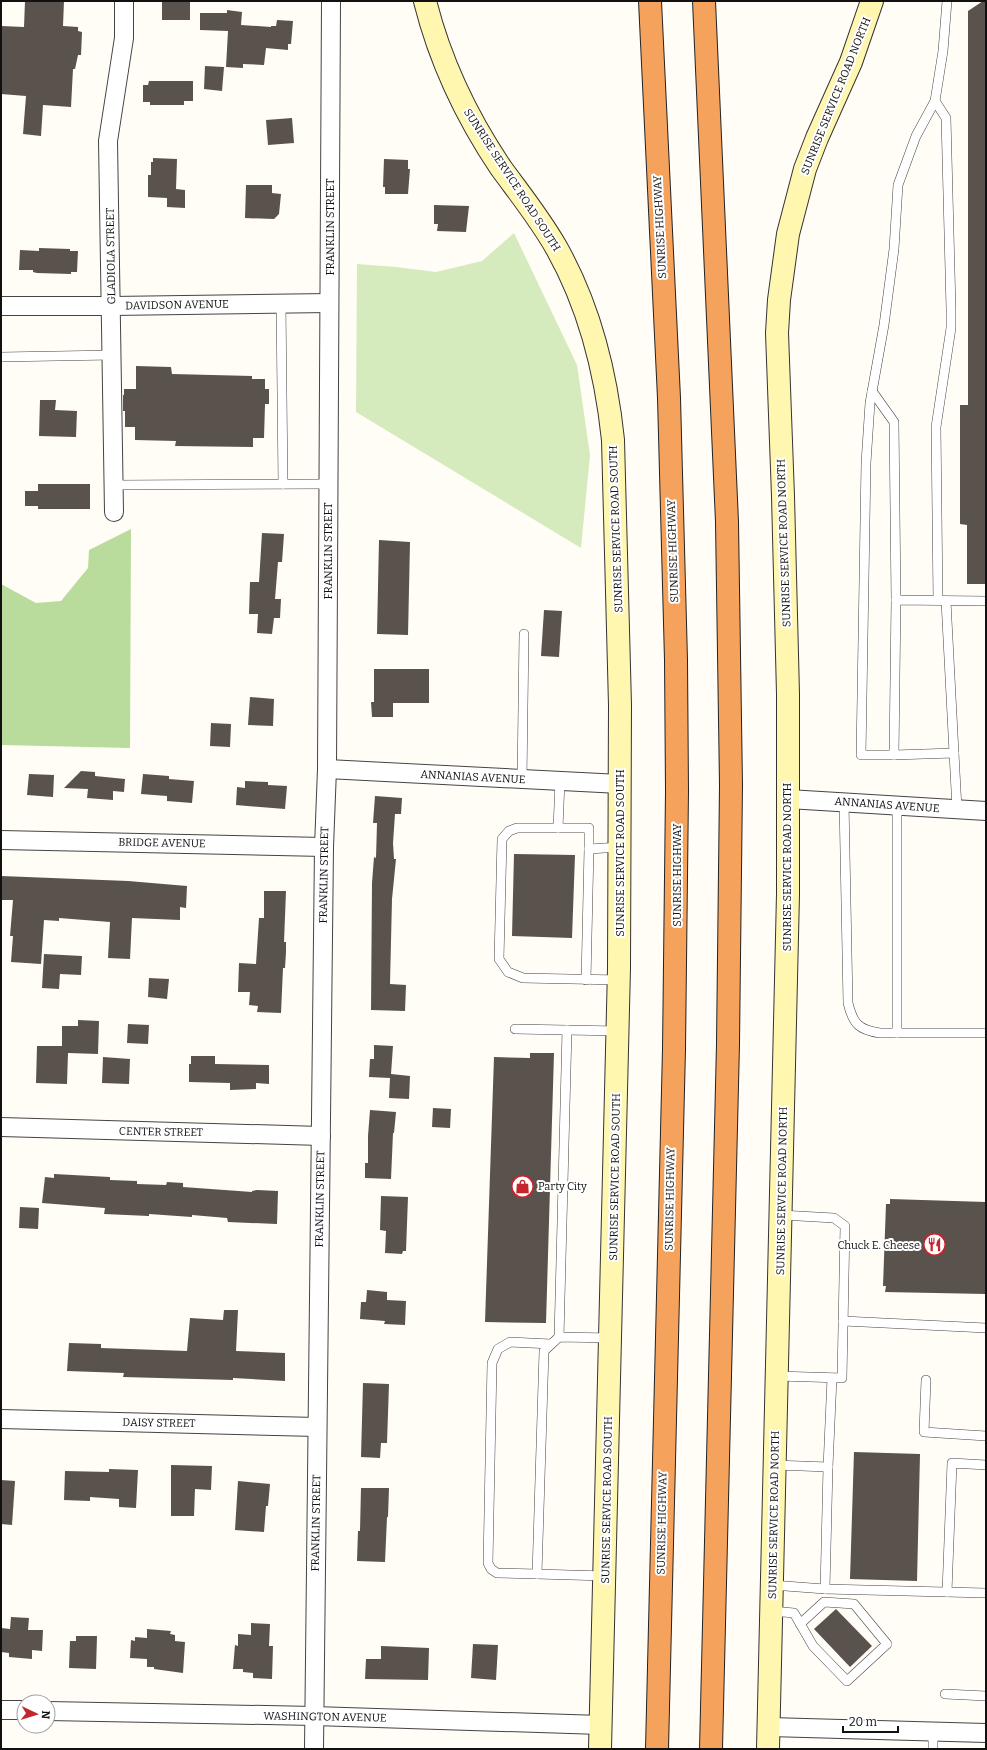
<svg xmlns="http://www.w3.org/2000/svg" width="987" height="1750" viewBox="0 0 987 1750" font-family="Bitter,serif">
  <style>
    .green { fill: #d5ebbd }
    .forest { fill: #b9dc9c }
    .building { fill: #5a524d }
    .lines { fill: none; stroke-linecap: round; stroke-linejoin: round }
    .service-casing { stroke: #444; stroke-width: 10 }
    .minor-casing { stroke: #444; stroke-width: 20 }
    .secondary-casing { stroke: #333; stroke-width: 24 }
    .motorway-casing { stroke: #222; stroke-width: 24 }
    .service { stroke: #fff; stroke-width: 9 }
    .minor { stroke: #fff; stroke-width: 18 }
    .secondary { stroke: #fff6b0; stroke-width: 22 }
    .motorway { stroke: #f5a25d; stroke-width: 22 }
    .labels { text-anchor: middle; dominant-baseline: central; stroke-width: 4; stroke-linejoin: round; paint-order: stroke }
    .street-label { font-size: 11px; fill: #111; stroke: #fff }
    .poi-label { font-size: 11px; fill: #111; stroke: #fff; text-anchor: start }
  </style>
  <rect width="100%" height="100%" fill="#fffdf5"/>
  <!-- green -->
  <polygon class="green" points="514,233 577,365 590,455 581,548 356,412 357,264 396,267 436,272 482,261"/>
  <!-- forest -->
  <polygon class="forest" points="131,529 130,748 1,745 1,584 36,603 61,601 88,568 89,550"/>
  <!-- building -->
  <g class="building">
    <polygon points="25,1 64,1 63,26 78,27 78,31 82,32 81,55 78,55 75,69 73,69 71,107 43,105 41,136 23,134 26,96 1,94 1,26 24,27"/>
    <rect x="162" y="1" width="28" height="19"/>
    <polygon points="983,1 986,1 986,584 967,584 967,525 960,524 960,405 968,405 968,11"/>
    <polygon points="227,10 242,12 241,25 271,27 271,26 276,26 277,20 293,21 291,44 288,44 288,50 266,48 264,65 243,64 243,68 226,67 228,31 200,30 200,13 227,13"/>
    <polygon points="205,66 224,67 222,91 204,89"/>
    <polygon points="149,81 193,81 193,101 184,101 184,105 150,105 150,102 143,102 143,85 148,85"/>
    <polygon points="292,118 294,143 268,145 266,120"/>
    <polygon points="153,158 177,159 176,189 185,190 185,208 167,207 167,198 148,197 148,175 151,175 151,162 153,162"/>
    <polygon points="384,159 408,160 408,169 410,169 408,194 385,194 385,187 383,187"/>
    <polygon points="246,185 272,185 272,193 281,194 279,214 274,219 245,218"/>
    <polygon points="434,205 469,206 466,232 437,231 438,224 434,224"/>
    <polygon points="39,248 70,249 70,251 78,251 77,272 71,272 71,274 37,273 33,272 33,270 19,270 20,250 39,251"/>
    <polygon points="136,366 171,367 172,374 252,376 252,379 265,379 265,389 269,389 269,404 265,404 264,438 253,438 253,447 175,446 176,441 135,440 135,427 125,427 125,411 123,411 123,395 124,395 124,389 136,389"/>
    <polygon points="40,400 56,400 55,410 77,411 76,437 39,436"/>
    <polygon points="38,484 90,484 90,509 38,509 38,506 25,506 25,491 38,491"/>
    <polygon points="262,533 284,534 282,562 278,562 275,599 281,599 280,618 274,618 272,634 257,633 258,614 249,614 250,582 259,582"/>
    <polygon points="379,540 410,542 408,635 377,634"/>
    <polygon points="544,610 562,611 559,657 541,656"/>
    <polygon points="374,669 429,669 429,703 393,703 393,717 372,717 371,702 374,702"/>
    <polygon points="250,697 274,699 273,726 248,725"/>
    <polygon points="211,723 231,724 230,747 210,746"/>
    <polygon points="81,771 95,772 95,776 125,779 124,792 113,791 113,800 87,798 88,789 64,788"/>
    <polygon points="29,774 54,775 53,797 27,795"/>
    <polygon points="143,774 169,776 169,779 194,781 192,803 167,801 167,796 141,794"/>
    <polygon points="245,781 268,782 268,785 287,786 285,809 236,805 237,787 245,788"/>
    <polygon points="375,796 402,798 401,814 395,814 393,843 394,859 396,859 392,899 390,984 406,985 405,1011 371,1010 372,883 374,857 376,858 377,823 373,823"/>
    <polygon points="514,854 575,855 572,938 512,936"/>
    <polygon points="1,876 128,881 187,886 186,908 180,907 180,920 132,918 130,959 108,958 110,922 59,918 59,921 44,920 41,964 11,962 13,936 10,936 13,900 1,900"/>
    <polygon points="264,891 286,891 284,942 286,942 286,952 285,968 283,968 281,1013 257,1012 258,1006 249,1005 250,992 238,992 239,963 256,964 259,918 264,918"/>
    <polygon points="44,954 82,956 81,975 60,974 59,989 42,988"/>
    <polygon points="149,978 169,979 167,999 148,997"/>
    <polygon points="78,1020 99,1021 98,1054 68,1053 67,1084 36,1083 37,1046 62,1046 62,1026 78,1026"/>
    <polygon points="128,1024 149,1025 148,1044 127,1043"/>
    <polygon points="374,1045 393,1046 391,1074 410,1076 409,1099 389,1098 390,1078 369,1077 370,1059 374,1059"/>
    <polygon points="530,1053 554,1053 546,1323 485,1322 494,1057 530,1058"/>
    <polygon points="191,1056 215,1056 215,1064 269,1065 269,1084 256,1083 256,1089 230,1090 230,1083 189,1082 189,1064 191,1064"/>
    <polygon points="103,1057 130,1059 129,1084 102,1083"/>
    <polygon points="433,1108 451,1109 450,1128 432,1127"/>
    <polygon points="370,1110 396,1112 394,1133 393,1133 391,1179 365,1178 365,1163 368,1163 368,1136"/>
    <polygon points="54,1174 110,1177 110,1180 137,1181 137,1184 166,1185 167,1182 183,1183 183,1187 252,1192 252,1191 257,1190 278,1191 277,1224 228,1222 227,1218 192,1215 192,1217 149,1214 149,1216 104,1214 105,1208 42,1203 45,1177 54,1178"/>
    <polygon points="381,1196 408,1197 406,1251 403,1251 402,1254 385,1253 386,1231 380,1230"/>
    <polygon points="890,1199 986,1202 986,1294 885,1292 886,1286 883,1286 886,1204 890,1204"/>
    <polygon points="20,1207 39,1208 38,1229 19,1228"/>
    <polygon points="367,1290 387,1292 387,1300 406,1301 405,1325 384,1324 385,1321 360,1319 361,1302 366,1302"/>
    <polygon points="224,1310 238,1310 236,1351 285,1353 285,1381 233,1378 233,1380 123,1377 124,1373 67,1371 69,1343 101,1344 101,1348 187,1351 190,1318 223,1320"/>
    <polygon points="363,1383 389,1384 387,1443 381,1443 380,1458 361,1457"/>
    <polygon points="854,1452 920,1454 917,1581 850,1579"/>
    <polygon points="171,1465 212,1466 211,1490 195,1489 194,1516 171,1516"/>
    <polygon points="109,1469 138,1470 136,1508 119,1507 119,1499 90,1497 90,1501 64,1500 65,1471 109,1472"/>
    <polygon points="1,1480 15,1481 12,1525 1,1524"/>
    <polygon points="238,1481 270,1484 268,1506 266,1506 264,1532 235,1530"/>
    <polygon points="361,1488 389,1488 388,1517 387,1517 385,1562 357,1561 358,1531 360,1531"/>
    <polygon points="836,1609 872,1646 850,1667 814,1629"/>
    <polygon points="11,1617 29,1618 28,1630 43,1630 42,1651 32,1650 32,1659 9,1657 9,1653 1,1652 1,1628 10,1629"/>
    <polygon points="251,1623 270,1624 269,1646 273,1646 272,1679 253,1678 253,1673 243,1672 243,1669 233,1669 235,1645 238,1646 238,1634 251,1635"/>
    <polygon points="147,1629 171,1631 170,1634 175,1635 175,1641 185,1642 183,1673 154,1669 154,1667 147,1667 147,1659 130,1658 131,1640 135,1641 135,1637 147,1638"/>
    <polygon points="76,1636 97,1636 96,1669 69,1668 70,1641 76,1641"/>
    <polygon points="473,1644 498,1645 496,1680 471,1678"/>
    <polygon points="381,1646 429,1648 428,1680 365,1679 366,1659 381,1659"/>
  </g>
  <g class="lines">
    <defs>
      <g id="service">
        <polyline points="935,101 946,118 951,309 951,328 936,427 938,600"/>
        <polyline points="281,304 283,484"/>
        <polyline points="1,357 112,355"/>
        <polyline points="872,391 894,422 896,600"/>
        <polyline points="114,485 328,484"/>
        <polyline points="946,601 954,753"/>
        <polyline points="894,755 861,755 866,463 870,403 884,325 894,249 898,185 916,136 935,101 943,51 947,1"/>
        <polyline points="522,780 524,634"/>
        <path d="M844,802L848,1003C853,1024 859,1030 880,1033H986"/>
        <polyline points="957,809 954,753 894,755 896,600 986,601"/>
        <polyline points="558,828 560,782"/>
        <polyline points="589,849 589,828 517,828 509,831 502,839 499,959 508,972 523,978 619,980"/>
        <polyline points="586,980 589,849 620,847"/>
        <polyline points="515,1029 618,1031"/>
        <polyline points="897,1033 897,806"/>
        <polyline points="843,1321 986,1328"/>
        <polyline points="559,1337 567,1030"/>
        <polyline points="777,1376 842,1378 845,1226 834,1218 781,1215"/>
        <polyline points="926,1380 924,1432 986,1436"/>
        <polyline points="775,1465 828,1467"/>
        <polyline points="537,1574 497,1573 491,1569 488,1563 492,1363 498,1349 510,1342 551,1344"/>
        <polyline points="605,1576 537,1574 544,1351 559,1337 611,1338"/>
        <polyline points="772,1585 825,1589 986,1593"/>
        <polyline points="825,1589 828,1467 832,1378"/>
        <polyline points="947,1592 952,1463 986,1465"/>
        <polyline points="772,1611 794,1613 813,1646 847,1681 887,1644 854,1604 824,1602 800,1624"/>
        <polyline points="945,1694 986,1696"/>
        <polyline points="933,1749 933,1732"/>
      </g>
      <g id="minor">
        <polyline points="1,306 112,306 329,303"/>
        <polyline points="114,512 108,141 124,38 124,1"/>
        <polyline points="327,769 620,784"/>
        <polyline points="788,799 986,811"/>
        <polyline points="1,840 324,847"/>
        <polyline points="1,1127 321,1136"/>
        <polyline points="1,1419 317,1427"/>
        <polyline points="1,1710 24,1710"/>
        <polyline points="48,1711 314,1716 601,1725"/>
        <polyline points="769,1727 986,1733"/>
        <polyline points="314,1749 324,847 327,769 331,1"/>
      </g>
      <g id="secondary">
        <path d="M425,1C440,61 466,116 501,168C520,194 540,219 556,247C590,307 606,372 613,440L620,705L619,968L600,1749"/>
        <polyline points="768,1749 788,894 788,694 783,496 777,333 779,300 788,234 805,169 817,138 851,62 872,1"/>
      </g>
      <g id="motorway">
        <polyline points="650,1 669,398 676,660 677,791 674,1049 657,1749"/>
        <polyline points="704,1 727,522 731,785 728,1044 711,1749"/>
      </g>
    </defs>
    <!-- service casing -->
    <use href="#service" class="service-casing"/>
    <!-- minor casing -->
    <use href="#minor" class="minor-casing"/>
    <!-- secondary casing -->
    <use href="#secondary" class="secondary-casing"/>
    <!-- motorway casing -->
    <use href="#motorway" class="motorway-casing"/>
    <!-- service -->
    <use href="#service" class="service"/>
    <!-- minor -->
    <use href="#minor" class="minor"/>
    <!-- secondary -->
    <use href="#secondary" class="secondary"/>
    <!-- motorway -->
    <use href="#motorway" class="motorway"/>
  </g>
  <!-- icons -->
  <defs>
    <symbol id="shop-ring" viewBox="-11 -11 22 22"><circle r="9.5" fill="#fff" stroke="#c4262e" stroke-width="1.5"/><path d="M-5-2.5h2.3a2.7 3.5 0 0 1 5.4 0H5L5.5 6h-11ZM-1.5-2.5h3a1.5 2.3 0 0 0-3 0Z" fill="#c4262e"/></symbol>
    <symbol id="restaurant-ring" viewBox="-11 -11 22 22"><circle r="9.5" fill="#fff" stroke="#c4262e" stroke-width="1.5"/><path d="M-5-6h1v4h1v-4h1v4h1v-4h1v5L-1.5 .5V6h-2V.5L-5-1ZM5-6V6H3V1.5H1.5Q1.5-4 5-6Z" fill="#c4262e"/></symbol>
  </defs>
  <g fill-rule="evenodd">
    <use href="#shop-ring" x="510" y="1174" width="25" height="25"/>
    <use href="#restaurant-ring" x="922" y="1232" width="25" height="25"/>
  </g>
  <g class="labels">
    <!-- street labels -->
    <g class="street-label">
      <text transform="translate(836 96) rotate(-68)">SUNRISE SERVICE ROAD NORTH</text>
      <text transform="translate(512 180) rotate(57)">SUNRISE SERVICE ROAD SOUTH</text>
      <text transform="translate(330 227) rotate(-90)">FRANKLIN STREET</text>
      <text transform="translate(660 227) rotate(-93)">SUNRISE HIGHWAY</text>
      <text transform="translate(111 256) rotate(-91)">GLADIOLA STREET</text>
      <text transform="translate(177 305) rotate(-1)">DAVIDSON AVENUE</text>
      <text transform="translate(616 529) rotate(-92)">SUNRISE SERVICE ROAD SOUTH</text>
      <text transform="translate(784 543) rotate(-92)">SUNRISE SERVICE ROAD NORTH</text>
      <text transform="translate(328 551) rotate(-90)">FRANKLIN STREET</text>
      <text transform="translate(673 551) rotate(-92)">SUNRISE HIGHWAY</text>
      <text transform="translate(473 777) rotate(3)">ANNANIAS AVENUE</text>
      <text transform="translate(887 805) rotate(4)">ANNANIAS AVENUE</text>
      <text transform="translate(162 843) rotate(1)">BRIDGE AVENUE</text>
      <text transform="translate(620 853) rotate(-90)">SUNRISE SERVICE ROAD SOUTH</text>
      <text transform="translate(787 867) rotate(-90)">SUNRISE SERVICE ROAD NORTH</text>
      <text transform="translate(324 875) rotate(-89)">FRANKLIN STREET</text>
      <text transform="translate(677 875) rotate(-90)">SUNRISE HIGHWAY</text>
      <text transform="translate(161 1132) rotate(1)">CENTER STREET</text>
      <text transform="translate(615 1177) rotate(-89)">SUNRISE SERVICE ROAD SOUTH</text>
      <text transform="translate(782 1191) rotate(-89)">SUNRISE SERVICE ROAD NORTH</text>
      <text transform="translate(320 1199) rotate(-89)">FRANKLIN STREET</text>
      <text transform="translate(670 1199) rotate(-89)">SUNRISE HIGHWAY</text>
      <text transform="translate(159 1423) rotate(1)">DAISY STREET</text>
      <text transform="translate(607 1500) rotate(-89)">SUNRISE SERVICE ROAD SOUTH</text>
      <text transform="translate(774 1515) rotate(-89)">SUNRISE SERVICE ROAD NORTH</text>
      <text transform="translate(316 1523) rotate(-89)">FRANKLIN STREET</text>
      <text transform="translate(662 1523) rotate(-89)">SUNRISE HIGHWAY</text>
      <text transform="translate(325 1717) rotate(1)">WASHINGTON AVENUE</text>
    </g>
    <!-- poi labels -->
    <g class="poi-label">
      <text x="538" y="1186">Party City</text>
      <text x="920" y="1245" text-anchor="end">Chuck E. Cheese</text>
    </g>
  </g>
  <!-- border -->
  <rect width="987" height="1750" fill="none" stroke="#111111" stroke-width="4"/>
  <!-- north arrow -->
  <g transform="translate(36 1714) rotate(94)"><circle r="19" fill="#ffffff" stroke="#a0a0a0"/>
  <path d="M0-3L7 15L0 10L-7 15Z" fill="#c4262e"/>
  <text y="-6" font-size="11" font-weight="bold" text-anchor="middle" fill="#111111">N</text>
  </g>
  <!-- scale -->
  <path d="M843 1726v6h55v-6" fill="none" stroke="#111111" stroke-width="2"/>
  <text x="849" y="1726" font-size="12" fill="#111111" stroke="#ffffff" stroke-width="3" paint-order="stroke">20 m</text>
</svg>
